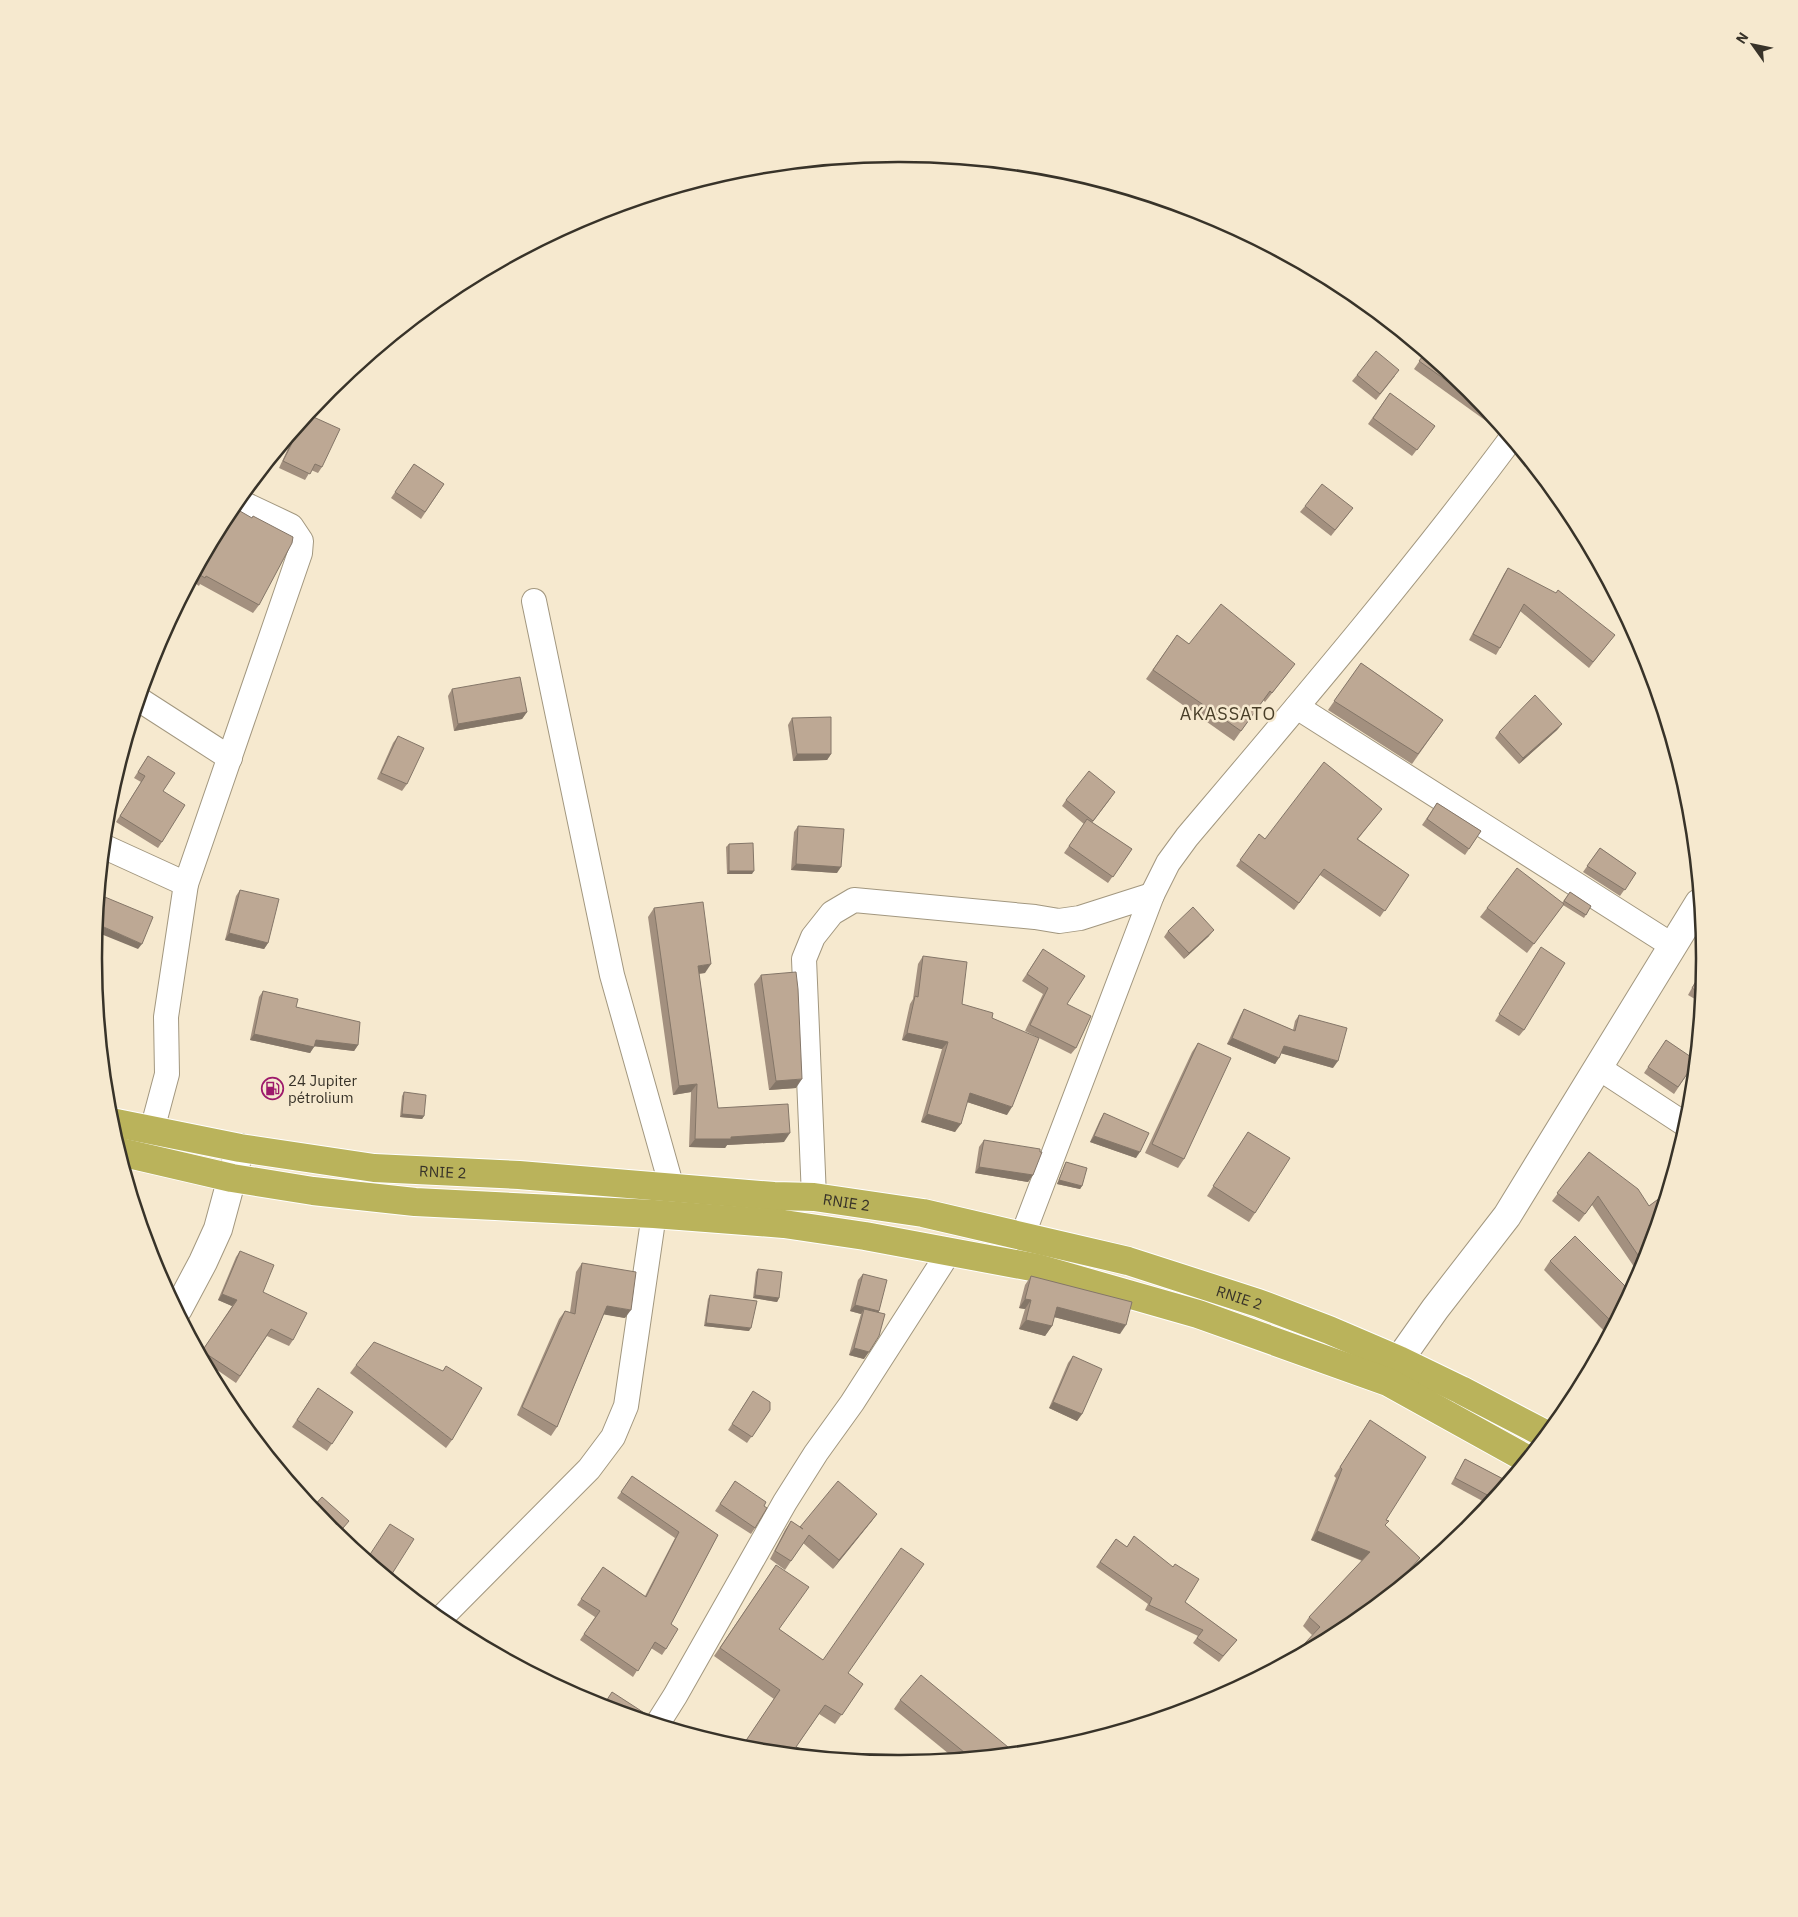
<svg xmlns="http://www.w3.org/2000/svg" width="1798" height="1917" viewBox="0 0 1798 1917" font-family="'IBM Plex Sans',sans-serif">
  <style>
    .lines { fill: none; stroke-linecap: round; stroke-linejoin: round }
    .street-casing { stroke: #a2977f; stroke-width: 26 }
    .secondary-casing { stroke: #a2977f; stroke-width: 30 }
    .highway-casing { stroke: #fff; stroke-width: 30 }
    .street { stroke: #fff; stroke-width: 24 }
    .secondary { stroke: #fff; stroke-width: 28 }
    .highway { stroke: #bab35b; stroke-width: 28 }
    .wall { fill: #a3907f }
    .shaded-wall { fill: #847668 }
    .building { fill: #bda894; stroke: #847668 }
    .labels { text-anchor: middle; dominant-baseline: central; stroke-width: 5; stroke-linejoin: round; paint-order: stroke }
    .poi-label { font-size: 15px; fill: #383329; stroke: #f6e9cf; text-anchor: start }
    .street-label { font-size: 15px; fill: #383329; stroke: #f6e9cf }
    .quarter-label { font-size: 18px; letter-spacing: 1px; fill: #483e28; stroke: #f6e9cf }
    .rim { fill: none; stroke: #383329; stroke-width: 2.5 }
  </style>
  <rect width="100%" height="100%" fill="#f6e9cf"/>
  <g class="lines">
    <defs>
      <g id="street">
        <polyline points="534,601 612,975 672,1188"/>
        <polyline points="140,700 230,758"/>
        <polyline points="1297,707 1673,946"/>
        <polyline points="105,847 186,884"/>
        <polyline points="1599,1068 1686,1125"/>
        <polyline points="152,1130 167,1074 166,1017 186,884 300,553 301,541 291,526 238,501"/>
        <polyline points="814,1197 804,959 813,937 832,913 854,900 1035,917 1059,921 1080,918 1152,895"/>
        <path d="M1022,1237L1152,895L1168,863L1187,837C1297,707 1408,577 1510,440"/>
        <polyline points="440,1619 589,1469 613,1437 626,1406 654,1214"/>
        <polyline points="658,1723 675,1696 785,1502 816,1453 852,1403 949,1252"/>
      </g>
      <g id="secondary">
        <polyline points="178,1309 203,1262 218,1229 240,1148"/>
        <polyline points="1399,1360 1435,1309 1507,1216 1699,903"/>
      </g>
      <g id="highway">
        <path id="s1" d="M111,1122L240,1148L374,1168L519,1175L774,1196L814,1197L923,1213L1128,1261L1258,1303L1329,1330L1399,1360L1461,1390L1545,1434"/>
        <polyline points="120,1152 232,1178 313,1191 415,1202 654,1214 784,1224 865,1236 1037,1268 1198,1314 1388,1382 1525,1458"/>
      </g>
    </defs>
    <!-- street casing -->
    <use href="#street" class="street-casing"/>
    <!-- secondary casing -->
    <use href="#secondary" class="secondary-casing"/>
    <!-- highway casing -->
    <use href="#highway" class="highway-casing"/>
    <!-- street -->
    <use href="#street" class="street"/>
    <!-- secondary -->
    <use href="#secondary" class="secondary"/>
    <!-- highway -->
    <use href="#highway" class="highway"/>
  </g>
  <!-- wall -->
  <g class="wall">
    <polygon points="1425,353 1469,389 1502,430 1500,431 1414,369"/>
    <polygon points="1357,375 1395,376 1376,400 1352,381"/>
    <polygon points="1390,393 1435,426 1412,456 1368,424"/>
    <polygon points="309,415 322,467 318,473 311,470 305,480 279,468 297,429"/>
    <polygon points="414,464 444,484 421,519 391,498"/>
    <polygon points="1305,506 1353,508 1331,536 1300,512"/>
    <polygon points="230,511 259,605 253,613 200,584 199,586 192,581"/>
    <polygon points="1508,568 1610,641 1589,668 1520,611 1500,648 1496,655 1469,640 1504,574"/>
    <polygon points="1177,635 1189,644 1288,673 1265,702 1263,700 1234,741 1146,679"/>
    <polygon points="1361,663 1443,720 1412,764 1328,710"/>
    <polygon points="452,689 527,712 522,719 454,731 448,696"/>
    <polygon points="792,718 831,754 827,760 793,761 788,725"/>
    <polygon points="1562,724 1557,730 1519,764 1495,738 1499,732"/>
    <polygon points="398,736 407,784 402,791 377,779 393,743"/>
    <polygon points="148,756 163,791 162,842 158,848 116,822 141,782 134,778"/>
    <polygon points="1111,798 1092,823 1132,849 1108,883 1064,853 1084,824 1062,806 1066,800"/>
    <polygon points="1437,803 1481,831 1465,855 1422,825"/>
    <polygon points="1377,815 1358,839 1409,875 1380,917 1320,875 1294,910 1236,866 1259,834 1265,839"/>
    <polygon points="798,826 837,873 791,870 794,832"/>
    <polygon points="729,844 752,874 727,874 726,847"/>
    <polygon points="1600,848 1636,873 1620,896 1583,872"/>
    <polygon points="240,890 268,943 264,949 225,940 236,896"/>
    <polygon points="1570,892 1591,906 1584,918 1563,905 1527,953 1480,917 1487,908 1562,903"/>
    <polygon points="654,908 705,973 699,974 718,1108 784,1142 727,1145 725,1148 689,1147 691,1092 673,1095 648,917"/>
    <polygon points="1168,931 1209,936 1184,959 1164,937"/>
    <polygon points="1541,947 1524,1030 1519,1036 1495,1021"/>
    <polygon points="1043,949 1067,1004 1076,1048 1071,1054 1025,1031 1043,994 1022,981"/>
    <polygon points="923,956 962,1004 992,1018 1007,1115 967,1102 955,1132 921,1122 942,1049 902,1040 910,1004 913,999 918,964"/>
    <polygon points="1703,968 1700,1002 1688,995"/>
    <polygon points="761,975 796,1088 769,1090 754,984"/>
    <polygon points="263,991 296,1007 358,1045 354,1051 314,1046 310,1053 250,1040 259,997"/>
    <polygon points="1244,1009 1293,1030 1295,1021 1299,1015 1333,1068 1281,1053 1275,1064 1227,1044 1240,1016"/>
    <polygon points="1666,1040 1694,1064 1674,1094 1644,1073"/>
    <polygon points="1198,1043 1184,1159 1178,1168 1145,1153 1192,1052"/>
    <polygon points="404,1092 424,1116 422,1119 400,1117 402,1096"/>
    <polygon points="1104,1113 1136,1158 1090,1142 1100,1120"/>
    <polygon points="1248,1132 1255,1213 1249,1222 1207,1196"/>
    <polygon points="984,1140 1033,1175 1028,1182 975,1173 979,1147"/>
    <polygon points="1589,1152 1649,1206 1665,1194 1643,1267 1639,1274 1592,1205 1579,1222 1552,1201"/>
    <polygon points="1066,1162 1082,1186 1080,1189 1057,1184 1064,1166"/>
    <polygon points="240,1251 263,1292 293,1340 289,1346 267,1336 236,1383 207,1363 201,1353 232,1306 218,1300 236,1257"/>
    <polygon points="1550,1261 1630,1291 1607,1334 1544,1270"/>
    <polygon points="582,1263 625,1318 604,1314 557,1427 551,1436 517,1415 559,1319 565,1311 570,1312 576,1272"/>
    <polygon points="758,1269 779,1298 777,1302 753,1298 756,1272"/>
    <polygon points="863,1274 879,1311 864,1359 849,1355 861,1314 850,1311 858,1280"/>
    <polygon points="1031,1276 1120,1334 1054,1317 1052,1326 1045,1336 1019,1329 1025,1309 1019,1308 1025,1285"/>
    <polygon points="710,1295 749,1331 704,1326 708,1299"/>
    <polygon points="1073,1356 1082,1414 1077,1421 1049,1408 1068,1363"/>
    <polygon points="356,1365 452,1440 446,1448 350,1373"/>
    <polygon points="318,1388 353,1412 327,1451 292,1427"/>
    <polygon points="753,1391 770,1410 747,1443 728,1430"/>
    <polygon points="1370,1420 1386,1520 1385,1526 1413,1567 1312,1635 1303,1626 1309,1617 1362,1561 1311,1540 1336,1478 1334,1476"/>
    <polygon points="1465,1459 1507,1481 1488,1504 1451,1484 1461,1466"/>
    <polygon points="632,1476 718,1535 671,1624 666,1649 662,1655 651,1648 633,1677 580,1640 595,1617 577,1605 603,1567 645,1596 675,1538 617,1498"/>
    <polygon points="735,1481 764,1506 755,1528 751,1534 715,1511"/>
    <polygon points="877,1514 871,1522 833,1569 803,1543 785,1570 770,1559 785,1530 791,1521 800,1527"/>
    <polygon points="1134,1536 1185,1602 1237,1640 1219,1662 1193,1643 1198,1636 1145,1610 1148,1604 1096,1567 1116,1539 1127,1547"/>
    <polygon points="776,1565 779,1629 823,1660 848,1673 863,1684 835,1724 819,1714 796,1747 741,1748 774,1699 714,1656"/>
    <polygon points="900,1700 1014,1752 954,1758 894,1709"/>
  </g>
  <!-- shaded-wall -->
  <g class="shaded-wall">
    <polygon points="527,712 522,719 454,731 458,724"/>
    <polygon points="1562,724 1557,730 1519,764 1523,758"/>
    <polygon points="797,754 831,754 827,760 793,761"/>
    <polygon points="796,864 841,867 837,873 791,870"/>
    <polygon points="729,871 754,871 752,874 727,874"/>
    <polygon points="97,924 142,944 138,949 96,932"/>
    <polygon points="1214,930 1209,936 1184,959 1189,953"/>
    <polygon points="229,933 268,943 264,949 225,940"/>
    <polygon points="711,964 705,973 692,974 698,966"/>
    <polygon points="907,1033 948,1042 942,1049 902,1040"/>
    <polygon points="254,1034 314,1047 310,1053 250,1040"/>
    <polygon points="1232,1038 1279,1058 1275,1064 1227,1044"/>
    <polygon points="316,1040 358,1045 354,1051 312,1046"/>
    <polygon points="1284,1046 1338,1061 1333,1068 1280,1053"/>
    <polygon points="802,1079 796,1088 769,1090 776,1081"/>
    <polygon points="697,1084 691,1092 673,1095 679,1086"/>
    <polygon points="970,1093 1012,1107 1007,1115 964,1101"/>
    <polygon points="402,1114 424,1116 422,1119 400,1117"/>
    <polygon points="927,1114 961,1124 955,1132 921,1122"/>
    <polygon points="790,1133 784,1142 727,1145 725,1148 689,1147 695,1139"/>
    <polygon points="1094,1136 1140,1152 1136,1158 1090,1142"/>
    <polygon points="979,1167 1033,1175 1028,1182 975,1173"/>
    <polygon points="1059,1180 1082,1186 1080,1189 1057,1184"/>
    <polygon points="222,1294 237,1300 232,1306 218,1300"/>
    <polygon points="755,1295 779,1298 777,1302 753,1298"/>
    <polygon points="1025,1299 1031,1300 1025,1309 1019,1308"/>
    <polygon points="855,1305 879,1311 875,1317 864,1309 861,1314 850,1311"/>
    <polygon points="607,1306 631,1310 625,1318 601,1314"/>
    <polygon points="1057,1307 1126,1325 1120,1334 1050,1316"/>
    <polygon points="1026,1320 1052,1326 1045,1336 1019,1329"/>
    <polygon points="706,1323 751,1328 749,1331 704,1326"/>
    <polygon points="854,1348 869,1352 864,1359 849,1355"/>
    <polygon points="1053,1402 1082,1414 1077,1421 1049,1408"/>
    <polygon points="877,1514 871,1522 833,1569 839,1560"/>
    <polygon points="1317,1531 1370,1552 1364,1561 1311,1540"/>
    <polygon points="1420,1558 1413,1567 1390,1592 1381,1600"/>
  </g>
  <!-- building -->
  <g class="building">
    <polygon points="1376,351 1399,370 1380,394 1357,375"/>
    <polygon points="1425,353 1469,389 1482,406 1419,361"/>
    <polygon points="1390,393 1435,426 1417,450 1373,418"/>
    <polygon points="309,415 340,429 322,467 315,464 310,474 283,461 301,425"/>
    <polygon points="414,464 444,484 425,512 395,492"/>
    <polygon points="1322,484 1353,508 1335,530 1305,506"/>
    <polygon points="233,507 252,518 253,516 293,537 292,543 259,605 206,576 205,578 197,573 230,511"/>
    <polygon points="1508,568 1556,593 1558,590 1615,635 1593,662 1524,604 1500,648 1473,634"/>
    <polygon points="1221,604 1295,664 1272,693 1270,691 1241,731 1153,670 1177,635 1189,644"/>
    <polygon points="1361,663 1443,720 1418,754 1334,701"/>
    <polygon points="520,677 527,712 458,724 452,689"/>
    <polygon points="1535,695 1562,724 1523,758 1499,732"/>
    <polygon points="831,717 831,754 797,754 792,718"/>
    <polygon points="398,736 424,748 407,784 381,773"/>
    <polygon points="148,756 175,773 163,791 185,805 162,842 120,816 145,776 138,772"/>
    <polygon points="1324,762 1382,809 1357,839 1409,875 1385,911 1324,869 1299,903 1240,860 1259,834 1265,839"/>
    <polygon points="1089,771 1115,792 1093,821 1066,800"/>
    <polygon points="1437,803 1481,831 1469,849 1427,819"/>
    <polygon points="1087,819 1132,849 1113,877 1069,846"/>
    <polygon points="798,826 844,829 841,867 796,864"/>
    <polygon points="753,843 754,871 729,871 729,844"/>
    <polygon points="1600,848 1636,873 1625,890 1587,866"/>
    <polygon points="1517,868 1564,904 1534,944 1487,908"/>
    <polygon points="240,890 279,899 268,943 229,933"/>
    <polygon points="1570,892 1591,906 1586,915 1564,901"/>
    <polygon points="100,895 153,917 142,944 97,924"/>
    <polygon points="703,902 711,964 698,966 718,1108 788,1104 790,1133 731,1137 731,1139 695,1139 697,1084 679,1086 654,908"/>
    <polygon points="1193,907 1214,930 1189,953 1168,931"/>
    <polygon points="1541,947 1565,963 1524,1030 1499,1014"/>
    <polygon points="1043,949 1085,976 1067,1004 1091,1016 1076,1048 1030,1025 1048,988 1027,974"/>
    <polygon points="923,956 967,962 962,1004 993,1013 992,1018 1039,1038 1012,1107 970,1093 961,1124 927,1114 948,1042 907,1033 915,996 918,997"/>
    <polygon points="1703,970 1701,994 1692,988"/>
    <polygon points="796,972 798,989 802,1079 776,1081 761,975"/>
    <polygon points="263,991 298,999 296,1007 360,1022 358,1045 316,1040 314,1047 254,1034"/>
    <polygon points="1244,1009 1295,1031 1299,1015 1347,1028 1338,1061 1284,1046 1279,1058 1232,1038"/>
    <polygon points="1666,1040 1694,1059 1694,1064 1678,1087 1648,1067"/>
    <polygon points="1198,1043 1231,1058 1184,1159 1152,1144"/>
    <polygon points="404,1092 426,1095 424,1116 402,1114"/>
    <polygon points="1104,1113 1149,1133 1140,1152 1094,1136"/>
    <polygon points="1248,1132 1290,1158 1255,1213 1213,1186"/>
    <polygon points="984,1140 1040,1149 1040,1152 1042,1152 1033,1175 979,1167"/>
    <polygon points="1589,1152 1638,1189 1649,1206 1665,1194 1644,1264 1598,1196 1585,1214 1557,1193"/>
    <polygon points="1066,1162 1087,1168 1082,1186 1059,1180"/>
    <polygon points="1575,1236 1630,1291 1613,1323 1550,1261"/>
    <polygon points="240,1251 274,1265 263,1292 307,1313 293,1340 271,1329 240,1376 202,1351 237,1300 222,1294"/>
    <polygon points="582,1263 636,1272 631,1310 607,1306 557,1427 522,1407 565,1311 575,1314"/>
    <polygon points="758,1269 782,1272 779,1298 755,1295"/>
    <polygon points="863,1274 887,1280 879,1311 855,1305"/>
    <polygon points="1031,1276 1132,1302 1126,1325 1057,1307 1052,1326 1026,1320 1031,1300 1025,1299"/>
    <polygon points="710,1295 757,1301 751,1328 706,1323"/>
    <polygon points="864,1309 885,1314 879,1336 869,1352 854,1348"/>
    <polygon points="374,1342 443,1371 446,1366 482,1388 452,1440 356,1365"/>
    <polygon points="1073,1356 1102,1369 1082,1414 1053,1402"/>
    <polygon points="318,1388 353,1412 332,1444 297,1420"/>
    <polygon points="753,1391 770,1402 770,1410 752,1437 732,1424"/>
    <polygon points="1370,1420 1426,1457 1386,1520 1389,1521 1385,1525 1420,1558 1381,1600 1346,1628 1292,1657 1320,1627 1309,1617 1370,1552 1317,1531 1342,1469 1340,1467"/>
    <polygon points="1465,1459 1507,1481 1493,1498 1455,1478"/>
    <polygon points="632,1476 718,1535 671,1624 678,1629 666,1649 655,1642 638,1671 584,1634 600,1611 581,1599 603,1567 646,1597 679,1532 621,1492"/>
    <polygon points="735,1481 766,1502 764,1506 767,1508 755,1528 720,1504"/>
    <polygon points="838,1481 877,1514 839,1560 809,1535 791,1561 775,1551 791,1521 803,1529 800,1527"/>
    <polygon points="322,1497 349,1521 338,1534 329,1528 313,1507"/>
    <polygon points="390,1524 414,1539 390,1577 367,1559"/>
    <polygon points="1134,1536 1173,1567 1175,1564 1199,1579 1185,1602 1237,1640 1223,1656 1197,1638 1203,1630 1149,1605 1152,1598 1100,1562 1116,1539 1127,1547"/>
    <polygon points="901,1548 924,1564 848,1673 863,1684 842,1715 825,1705 796,1747 820,1756 741,1748 780,1690 720,1648 776,1565 809,1587 779,1629 823,1660"/>
    <polygon points="921,1675 1014,1752 970,1757 900,1700"/>
    <polygon points="612,1692 649,1716 650,1720 603,1706"/>
  </g>
  <!-- icons -->
  <defs>
    <symbol id="fuel-ring" viewBox="-11 -11 22 22"><circle r="9.5" fill="#f6e9cf" stroke="#9d196b" stroke-width="1.5"/><path d="M-5.5-6h7V0h2V4h1.3V-2.5L3-4.5l.8-.8L6-3V5H2.5V1h-1V6h-7ZM-4.2-4.7v3.2H.2V-4.7Z" fill="#9d196b"/></symbol>
  </defs>
  <g fill-rule="evenodd">
    <use href="#fuel-ring" x="260" y="1076" width="25" height="25"/>
  </g>
  <g class="labels">
    <!-- poi labels -->
    <g class="poi-label">
      <text x="288" y="1080">24 Jupiter<tspan x="288" dy="17">pétrolium</tspan></text>
    </g>
    <!-- street labels -->
    <g class="street-label">
      <text stroke="none"><textPath href="#s1" startOffset="336">RNIE 2</textPath></text>
      <text stroke="none"><textPath href="#s1" startOffset="741">RNIE 2</textPath></text>
      <text stroke="none"><textPath href="#s1" startOffset="1146">RNIE 2</textPath></text>
    </g>
    <!-- quarter labels -->
    <g class="quarter-label">
      <text x="1228" y="713">AKASSATO</text>
    </g>
  </g>
  <!-- crop -->
  <path d="M0 0H1798V1917H0ZM898 162H900A796 796 0 0 1 1696 958V959A796 796 0 0 1 900 1755H898A796 796 0 0 1 102 959V958A796 796 0 0 1 898 162Z" fill="#f6e9cf" fill-rule="evenodd"/>
  <path class="rim" d="M898 162H900A796 796 0 0 1 1696 958V959A796 796 0 0 1 900 1755H898A796 796 0 0 1 102 959V958A796 796 0 0 1 898 162Z"/>
  <!-- north arrow -->
  <g transform="translate(1753 45) rotate(303)" stroke="#f6e9cf" stroke-width="4" paint-order="stroke">
  <path d="M0-4L9 19L0 12L-9 19Z" fill="#383329"/>
  <text y="-8" font-size="14" font-weight="bold" text-anchor="middle" fill="#383329">N</text>
  </g>
</svg>
